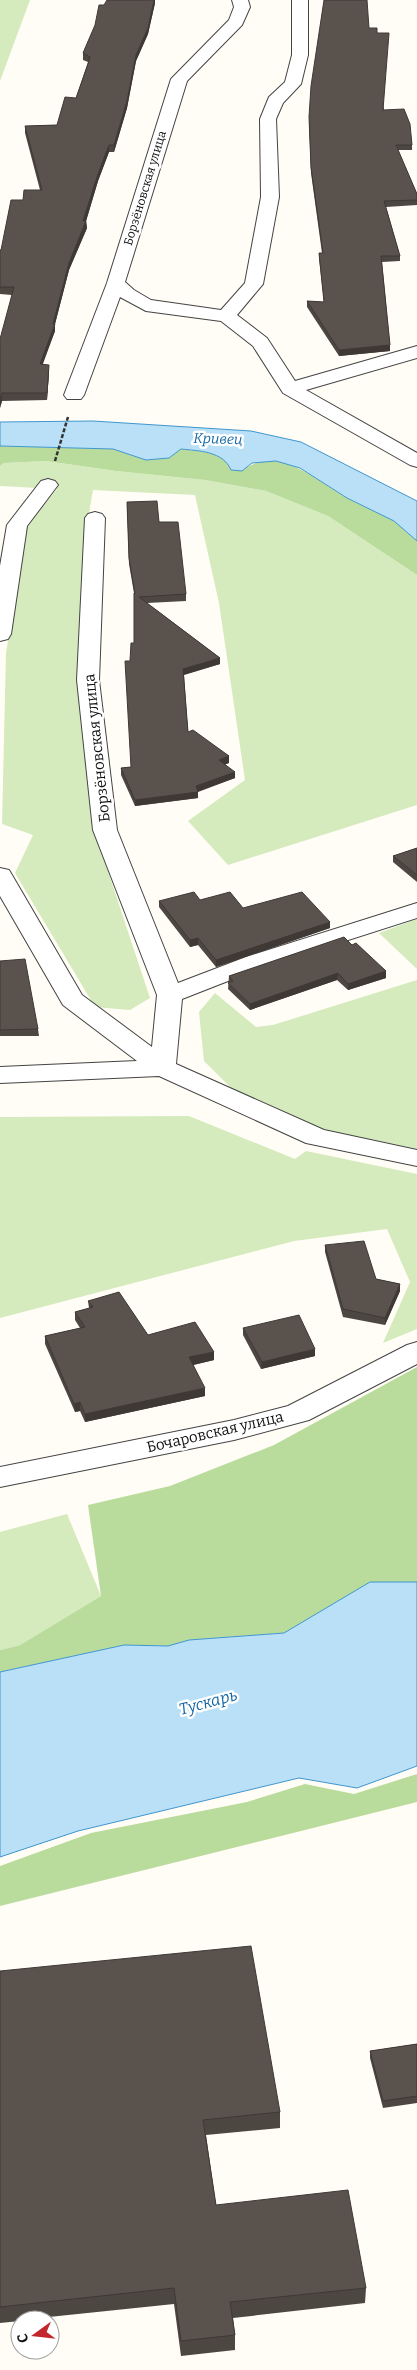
<svg xmlns="http://www.w3.org/2000/svg" width="417" height="2370" viewBox="0 0 417 2370" font-family="Bitter,serif">
  <style>
    .green { fill: #d5ebbd }
    .forest { fill: #b9dc9c }
    .water { fill: #b9e0f7; stroke: #3f96cf }
    .lines { fill: none; stroke-linecap: round; stroke-linejoin: round }
    .minor-casing { stroke: #444; stroke-width: 2 }
    .path { stroke: #333; stroke-width: 2.5; stroke-dasharray: 4 2; stroke-linecap: butt }
    .minor { fill: #fff; fill-rule: evenodd }
    .wall { fill: #4d4742 }
    .shaded-wall { fill: #3f3936 }
    .building { fill: #5a524d; stroke: #3f3936 }
    .labels { text-anchor: middle; dominant-baseline: central; stroke-width: 5; stroke-linejoin: round; paint-order: stroke }
    .far-street-label { font-size: 12px; fill: #111; stroke: #fff }
    .far-water-label { font-size: 14px; font-style: italic; fill: #1768a6; stroke: #fff }
    .street-label { font-size: 15px; fill: #111; stroke: #fff }
    .water-label { font-size: 16px; font-style: italic; fill: #1768a6; stroke: #fff }
  </style>
  <rect width="100%" height="100%" fill="#fffdf5"/>
  <!-- green -->
  <g class="green">
    <polygon points="0,0 30,0 0,81"/>
    <polygon points="46,461 116,471 205,480 266,491 328,516 417,575 417,805 228,865 188,821 245,780 219,603 195,495 93,490 87,525 78,644 81,714 95,832 150,998 130,1010 95,1007 15,873 33,835 2,824 6,653 27,526 57,489 0,486 0,466 4,463"/>
    <polygon points="417,919 417,969 379,933"/>
    <polygon points="417,980 417,1150 323,1131 234,1091 204,1061 199,1012 215,993 256,1027 273,1025"/>
    <polygon points="189,1116 295,1159 306,1151 417,1174 417,1329 383,1343 410,1282 387,1229 294,1241 0,1318 0,1117"/>
    <polygon points="67,1514 101,1596 20,1645 0,1650 0,1532"/>
  </g>
  <!-- forest -->
  <g class="forest">
    <path d="M0,446L113,449L146,460L169,458L181,449L213,453L242,471C278,442 317,482 349,499C363,507 380,512 394,521C402,527 409,535 417,541V575L328,516L266,491L205,480L116,471L46,461L4,463L0,466Z"/>
    <polygon points="417,1367 417,1582 370,1582 284,1633 189,1640 168,1646 124,1645 0,1672 0,1650 20,1645 101,1596 88,1505 170,1486 274,1445"/>
    <polygon points="417,1774 417,1802 0,1906 0,1866 91,1833 247,1802 305,1784 354,1794"/>
  </g>
  <!-- water -->
  <g class="water">
    <path d="M93,421L251,431L301,442L417,501V541L394,521L347,498L300,468L276,461L252,463L242,471L231,470C223,451 199,451 181,449L169,458L146,460L113,449L0,446V422Z"/>
    <polygon points="370,1582 417,1582 417,1766 357,1788 299,1778 78,1831 0,1857 0,1672 124,1645 168,1646 189,1640 284,1633"/>
  </g>
  <g class="lines">
    <defs>
      <g id="minor">
        <polygon points="232,0 248,0 250,7 242,25 187,81 125,282 134,290 151,300 221,310 245,283 261,197 260,119 269,97 285,82 292,55 292,0 308,0 308,55 301,84 283,103 276,119 279,197 263,284 237,315 267,338 295,381 417,346 417,358 306,390 417,453 417,467 410,465 283,393 253,346 221,321 146,311 120,297 84,395 81,399 67,399 64,395 107,283 171,79 229,20 234,7"/>
        <polygon points="48,479 55,481 58,485 27,526 11,634 8,639 0,641 0,566 7,525 41,481"/>
        <polygon points="95,512 102,514 105,518 99,680 117,830 178,983 246,957 417,903 417,918 264,967 182,999 176,1064 324,1130 417,1150 417,1166 306,1143 159,1076 0,1083 0,1067 137,1061 63,1005 0,896 0,868 9,870 12,875 82,995 152,1047 157,995 93,830 77,680 85,518 88,514"/>
        <polygon points="417,1342 417,1364 309,1420 234,1440 0,1487 0,1467 234,1420 288,1406 407,1345"/>
      </g>
    </defs>
    <!-- minor casing -->
    <use href="#minor" class="minor-casing"/>
    <!-- path -->
    <polyline class="path" points="55,461 68,417"/>
    <!-- minor -->
    <use href="#minor" class="minor"/>
  </g>
  <!-- wall -->
  <g class="wall">
    <polygon points="155,3 148,34 136,61 127,108 114,152 109,152 98,181 86,221 87,228 69,270 55,324 55,331 42,364 49,372 47,400 2,401 0,408 12,295 0,294 0,250 1,250 23,200 40,190 25,133 25,126 57,125 76,98 88,62 83,60 83,53"/>
    <polygon points="369,28 384,110 412,145 412,150 398,150 417,194 417,205 386,207 400,256 400,261 382,262 390,345 390,351 339,356 307,307 307,301 324,302 319,258 319,253 322,253 311,173 309,122"/>
    <polygon points="127,502 159,522 186,594 186,601 147,603 220,658 220,664 184,675 188,732 229,756 229,763 225,764 235,778 198,791 198,798 135,806 121,775 121,768 131,767 130,661 134,643 134,593 129,564"/>
    <polygon points="417,848 417,882 393,862 393,856"/>
    <polygon points="200,900 243,908 330,928 216,967 198,945 190,947 159,907 159,901"/>
    <polygon points="352,945 386,971 386,978 348,990 337,980 250,1010 228,989 229,976"/>
    <polygon points="0,961 38,1029 39,1036 0,1036"/>
    <polygon points="325,1245 376,1279 400,1284 400,1291 385,1325 343,1317 325,1252"/>
    <polygon points="88,1301 148,1335 214,1352 214,1360 193,1365 205,1396 85,1422 80,1411 75,1412 45,1344 45,1336 80,1328 75,1320 75,1312 89,1308"/>
    <polygon points="243,1328 315,1356 261,1369 243,1335"/>
    <polygon points="0,1971 280,2112 280,2128 206,2135 216,2205 366,2288 365,2303 233,2318 235,2335 235,2350 181,2356 174,2304 20,2320 20,2321 0,2323"/>
    <polygon points="417,2044 417,2103 383,2108 370,2058 370,2051"/>
  </g>
  <!-- shaded-wall -->
  <g class="shaded-wall">
    <polygon points="154,0 155,0 155,3 148,34 136,61 127,108 114,152 114,145 136,55"/>
    <polygon points="109,145 109,152 98,181 84,228 83,221 98,174"/>
    <polygon points="86,221 87,228 69,270 55,324 55,331 40,372 40,364 53,324 69,263"/>
    <polygon points="390,345 390,351 339,356 339,350"/>
    <polygon points="49,365 49,372 47,400 47,393"/>
    <polygon points="2,393 2,401 0,408 0,400"/>
    <polygon points="220,658 220,664 183,675 183,669"/>
    <polygon points="229,756 229,763 219,767 219,760"/>
    <polygon points="235,772 235,778 198,792 198,798 135,806 135,800 196,786"/>
    <polygon points="330,922 330,928 216,967 216,960"/>
    <polygon points="198,938 198,945 190,947 190,940"/>
    <polygon points="386,971 386,978 348,990 348,984"/>
    <polygon points="338,973 337,980 250,1010 250,1004"/>
    <polygon points="400,1284 400,1291 385,1325 385,1318"/>
    <polygon points="315,1349 315,1356 261,1369 262,1362"/>
    <polygon points="214,1352 214,1360 189,1366 189,1357"/>
    <polygon points="205,1388 205,1396 85,1422 85,1414"/>
    <polygon points="80,1402 80,1411 75,1412 74,1404"/>
  </g>
  <!-- building -->
  <g class="building">
    <polygon points="107,0 154,0 148,28 136,55 127,101 114,145 109,145 98,174 83,221 86,221 69,263 53,324 55,324 40,364 49,365 47,393 2,393 0,400 0,339 14,287 0,287 0,250 1,250 11,200 23,200 24,190 42,190 25,126 57,125 65,97 76,98 88,64 90,57 83,53 95,25 99,5 104,5"/>
    <polygon points="324,0 367,0 369,28 377,28 377,33 389,33 383,110 404,109 410,124 412,145 396,145 417,194 417,200 384,201 400,256 381,256 390,345 339,350 307,301 324,302 319,253 323,253 311,167 309,117 311,86"/>
    <polygon points="157,501 159,522 178,522 186,594 139,597 220,658 183,669 188,732 193,730 229,756 219,760 235,772 196,786 198,792 135,800 121,768 131,767 125,661 130,661 131,643 134,643 134,593 135,594 129,558 127,502"/>
    <polygon points="417,848 417,875 393,856"/>
    <polygon points="194,892 200,900 230,892 243,908 302,892 330,922 216,960 198,938 190,940 159,901"/>
    <polygon points="344,937 352,945 356,943 386,971 348,984 338,973 250,1004 228,983 233,981 229,976"/>
    <polygon points="25,959 38,1029 0,1030 0,961"/>
    <polygon points="364,1241 376,1279 400,1284 385,1318 343,1309 325,1245"/>
    <polygon points="119,1292 148,1335 195,1322 214,1352 189,1357 205,1388 85,1414 80,1402 74,1404 45,1336 85,1327 75,1312 93,1307 88,1301"/>
    <polygon points="299,1315 315,1349 262,1362 243,1328"/>
    <polygon points="251,1946 280,2112 203,2120 216,2205 348,2190 366,2288 230,2302 235,2335 181,2341 174,2288 0,2307 0,1971"/>
    <polygon points="417,2044 417,2096 383,2101 370,2051"/>
  </g>
  <g class="labels">
    <!-- far-street labels -->
    <g class="far-street-label">
      <text transform="translate(145 188) rotate(-73)">Борзёновская улица</text>
    </g>
    <!-- far-water labels -->
    <g class="far-water-label">
      <text transform="translate(218 439) rotate(2)">Кривец</text>
    </g>
    <!-- street labels -->
    <g class="street-label">
      <text transform="translate(97 748) rotate(-96)">Борзёновская улица</text>
      <text transform="translate(215 1432) rotate(-13)">Бочаровская улица</text>
    </g>
    <!-- water labels -->
    <g class="water-label">
      <text transform="translate(208 1702) rotate(-15)">Тускарь</text>
    </g>
  </g>
  <!-- north arrow -->
  <g transform="translate(35 2335) rotate(255)"><circle r="24" fill="#ffffff" stroke="#a0a0a0"/>
  <path d="M0-4L9 19L0 12L-9 19Z" fill="#c4262e"/>
  <text y="-8" font-size="14" font-weight="bold" text-anchor="middle" fill="#111111">С</text>
  </g>
</svg>
